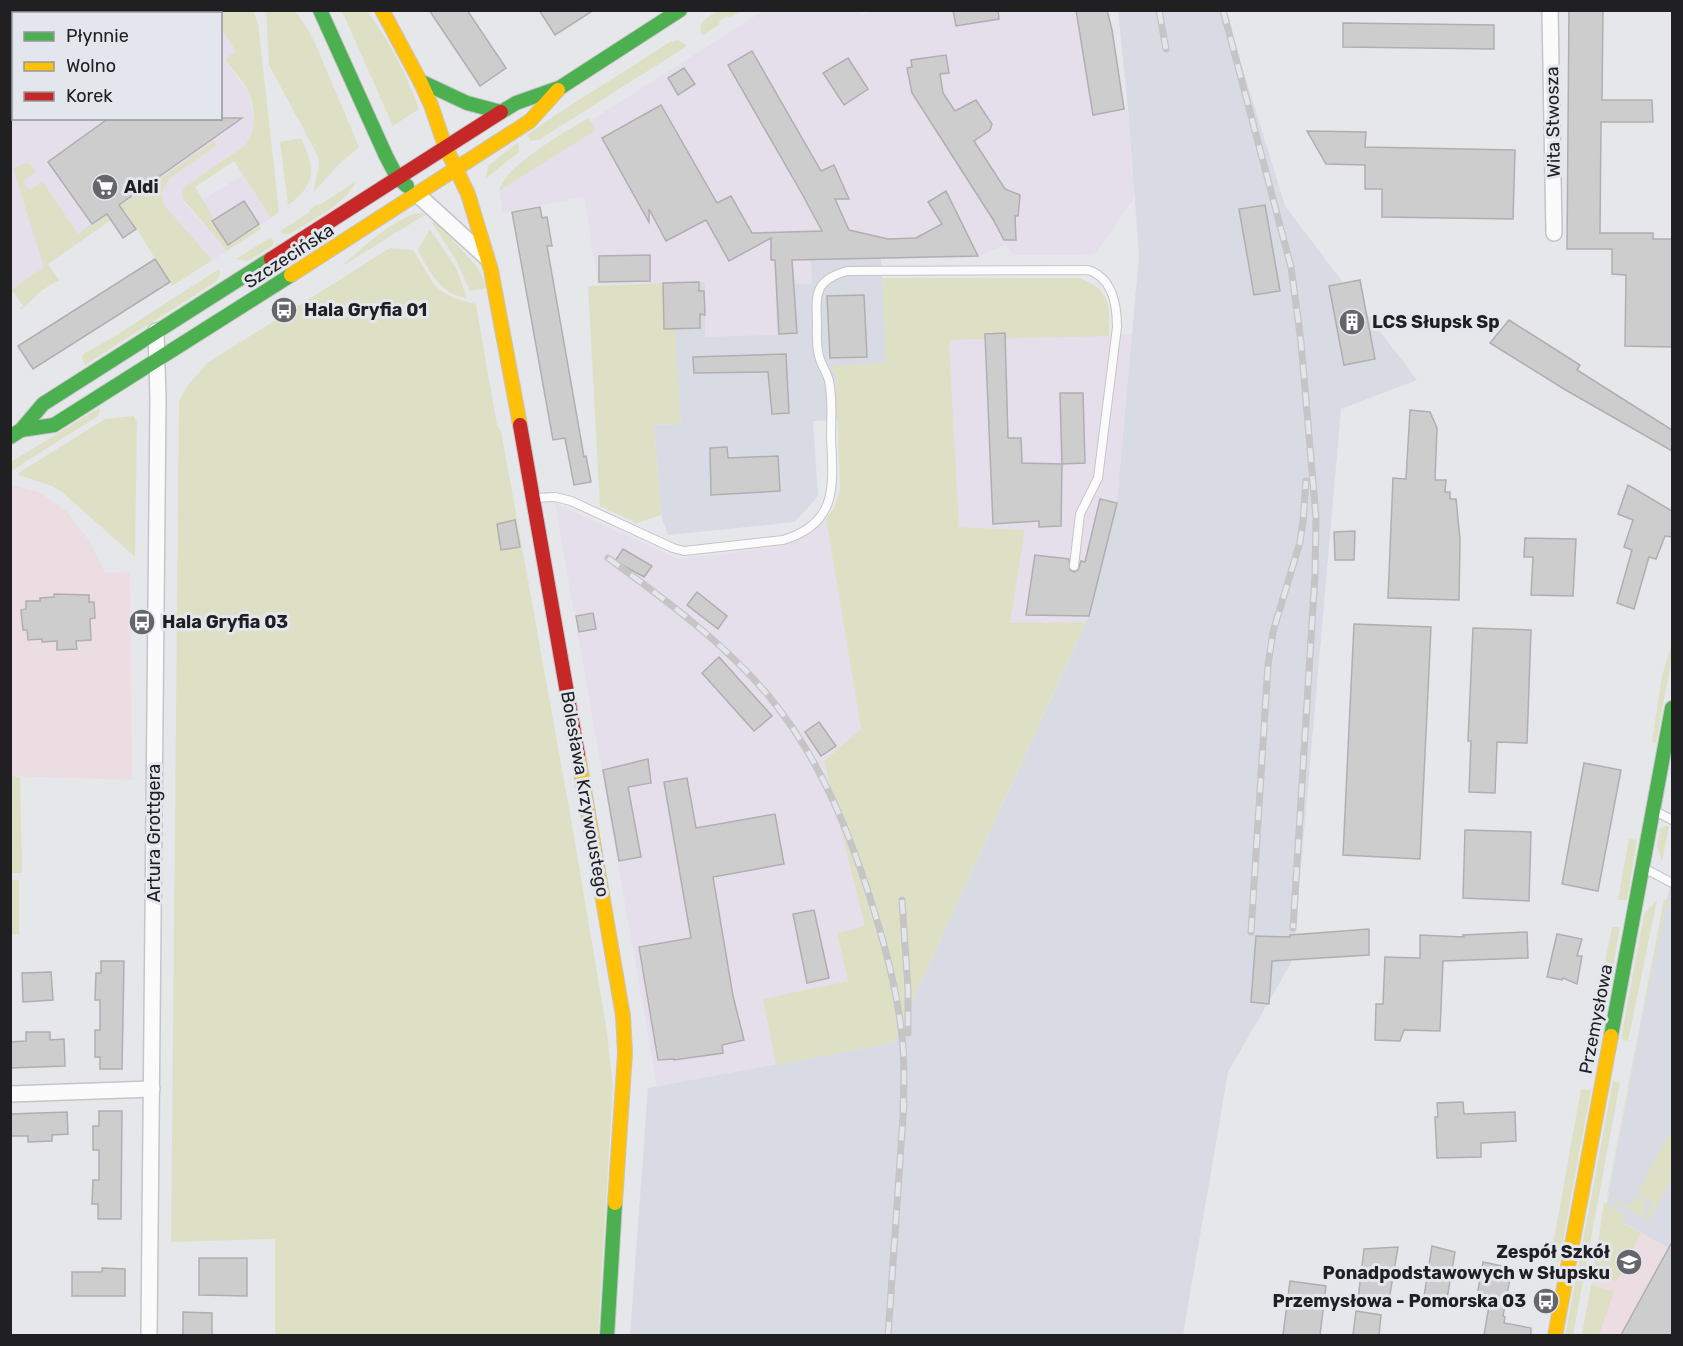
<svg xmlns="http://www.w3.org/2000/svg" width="1683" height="1346" viewBox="0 0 1683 1346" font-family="Rubik,sans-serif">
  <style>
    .commercial { fill: #e5deeb }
    .built { fill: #d8dae4 }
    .education { fill: #ebdde2 }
    .green { fill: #dee0c6 }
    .building { fill: #cecdce; stroke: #b0aeb0; stroke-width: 1.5 }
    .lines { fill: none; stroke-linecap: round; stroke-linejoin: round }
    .lane-casing { stroke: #c5c5c8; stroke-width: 10 }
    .street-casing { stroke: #c5c5c8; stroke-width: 18 }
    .fast-casing { stroke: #c5c5c8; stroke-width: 16 }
    .slow-casing { stroke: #c5c5c8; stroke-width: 16 }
    .jam-casing { stroke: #c5c5c8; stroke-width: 16 }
    .lane { stroke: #fbfbfc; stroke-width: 8 }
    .street { stroke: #fbfbfc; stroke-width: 15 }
    .fast { stroke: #4caf50; stroke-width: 14 }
    .slow { stroke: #ffc107; stroke-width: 14 }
    .jam { stroke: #c62828; stroke-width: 14 }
    .rail-casing { stroke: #c5c5c6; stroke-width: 7 }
    .rail { stroke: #e4e6ed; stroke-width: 4.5; stroke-dasharray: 14; stroke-linecap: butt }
    .labels { text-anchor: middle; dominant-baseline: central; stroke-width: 6; stroke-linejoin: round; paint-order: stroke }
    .street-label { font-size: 18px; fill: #202023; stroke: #e4e6ed }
    .poi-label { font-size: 18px; font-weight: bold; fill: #202023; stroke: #e4e6ed; text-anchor: start }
  </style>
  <rect width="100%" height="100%" fill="#e6e7eb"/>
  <!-- commercial -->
  <g class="commercial">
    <polygon points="853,10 863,15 872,10 1107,10 1124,105 1128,110 1135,197 1096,252 1092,254 1080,255 1013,255 1006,245 978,256 812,259 812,284 775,283 778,335 705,337 705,282 598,284 584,197 503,212 499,191 595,130 590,121 763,11"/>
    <polygon points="11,11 31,11 29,13 14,14 14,118 220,118 221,28 237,51 225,60 249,94 254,124 253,134 244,146 186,186 182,195 183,202 227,251 172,286 125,210 11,290"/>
    <polygon points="243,175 271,218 228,245 212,221 213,215 203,200"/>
    <polygon points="1132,334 1117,503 1086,622 1010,623 1025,530 959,527 949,340"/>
    <polygon points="555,503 679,559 779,547 807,535 826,519 861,729 824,761 866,926 837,933 848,981 763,999 776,1065 657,1086"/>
  </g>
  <!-- built -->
  <g class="built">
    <polygon points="1118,11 1225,11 1285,206 1417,380 1341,409 1295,935 1290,935 1291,963 1228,1072 1183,1335 630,1336 648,1088 893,1043 1089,616 1117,503 1139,256 1129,119"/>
    <polygon points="881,258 887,363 836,376 838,420 813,421 818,496 795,522 668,535 661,515 654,425 681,424 674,329 664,329 663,283 705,282 705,337 777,335 775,283 812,284 811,259"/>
    <polygon points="1672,876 1672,1335 1582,1336 1640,1028"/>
  </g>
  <!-- education -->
  <g class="education">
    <polygon points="10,485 39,492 67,512 90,542 105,573 130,572 132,780 11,776"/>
    <polygon points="1605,1212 1669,1248 1621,1335 1582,1336"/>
  </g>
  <!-- green -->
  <g class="green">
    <polygon points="31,10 172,10 172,13 29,13"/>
    <path d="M208,11H253L258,23L279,212L271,218L234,161L195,187L213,216L212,221L228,244L259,224L261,229L227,251L182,198V192L186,186L244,146C257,133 255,112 250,95C245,83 233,70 225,59L236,51L221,28L220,14L210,13Z"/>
    <polygon points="266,11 294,11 302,20 315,43 359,147 338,165 313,193 319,165 318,156 269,65"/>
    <path d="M342,11H367C387,36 408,78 419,109L393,126Z"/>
    <path d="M718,11L741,12L729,18L727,16L719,21L720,24L702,36C697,21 707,18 718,11Z"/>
    <polygon points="678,40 687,46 539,140 531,141 527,135 554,116 670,42"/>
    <path d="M588,118L596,130L499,191C505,165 565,132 588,118Z"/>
    <path d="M301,138C315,168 318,183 288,205L280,142Z"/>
    <polygon points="214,141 217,145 170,178 161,193 164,205 212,260 172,286 125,210 48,264 59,280 41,291 21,310 20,308 23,306 14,292 11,293 11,290 44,267 13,168 26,163 30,164 36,172 23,181 30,190 42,181 78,234 90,225 91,226"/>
    <polygon points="518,142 519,152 486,178 488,166"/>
    <path d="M356,181C347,204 310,221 290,234H283L280,231L308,213L314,206L321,204Z"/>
    <path d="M418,213L426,214L341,267C360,249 393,219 418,213Z"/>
    <polygon points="435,220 479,269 487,288 470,291 456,260 432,223"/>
    <path d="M430,229L456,268L467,298C441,295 431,273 419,253L418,249Z"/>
    <polygon points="271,237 274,241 272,246 248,261 236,259"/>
    <path d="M390,248L413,250L435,286C447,296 460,301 476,304L497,425L501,430L574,836L606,1025L613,1086L598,1335H275V1239L171,1242L179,402L185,389L207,363Z"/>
    <polygon points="219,269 220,273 217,281 85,365 82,358 84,353 107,341"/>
    <path d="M882,278H1079C1111,289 1110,305 1109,336L949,340L959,527L1025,530L1010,623L1086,622L893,1043L776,1065L763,999L848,981L837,933L865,926L824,761L861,729L826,519L834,508L840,489L836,376L830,366L886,363Z"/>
    <polygon points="663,283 664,329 675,329 681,424 654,425 661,515 637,523 600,506 588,286"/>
    <polygon points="99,408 100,411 98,416 11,471 11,462"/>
    <polygon points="134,416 137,423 135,557 63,493 52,486 18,475 20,472 105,419"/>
    <polygon points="1672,642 1672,657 1656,743 1652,742 1662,676"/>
    <polygon points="11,776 20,777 22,873 11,873"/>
    <polygon points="1665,826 1669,826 1662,862 1657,846 1660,829"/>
    <polygon points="1629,839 1637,840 1627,900 1618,900"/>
    <rect x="11" y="880" width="8" height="54"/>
    <polygon points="1664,899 1672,902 1672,905 1667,903 1640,1028 1608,1196 1630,1206 1636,1196 1645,1200 1643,1205 1647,1208 1641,1217 1607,1196"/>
    <polygon points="1657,900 1628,1041 1621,1039 1644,914"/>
    <polygon points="1612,927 1620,927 1600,1041 1590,1039"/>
    <polygon points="1613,1081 1620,1083 1573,1335 1565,1336"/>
    <polygon points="1581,1089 1591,1090 1559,1262 1550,1261"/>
    <polygon points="1672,1129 1672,1179 1648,1222 1644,1219 1653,1202 1637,1193"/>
    <polygon points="1604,1202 1625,1215 1622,1223 1641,1233 1617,1281 1593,1275"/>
    <polygon points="1591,1285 1614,1291 1599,1335 1582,1335"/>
  </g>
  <!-- building -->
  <g class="building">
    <polygon points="429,10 467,10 506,68 480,86"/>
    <polygon points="539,10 594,10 555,35"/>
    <polygon points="953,10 998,10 999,19 956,26"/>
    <polygon points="1076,10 1107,10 1112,30 1124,109 1093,115"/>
    <polygon points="1569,10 1603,10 1602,100 1652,100 1653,122 1601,122 1600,233 1653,233 1653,239 1672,239 1672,347 1625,346 1626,275 1612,274 1612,249 1567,249"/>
    <polygon points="1343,23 1494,25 1494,49 1343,47"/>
    <polygon points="752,51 821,171 834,165 849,199 835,199 849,230 888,239 916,238 942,224 928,202 946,191 978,256 792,260 797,333 779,334 775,260 771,260 771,238 729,261 706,220 666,241 649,209 649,222 602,138 661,105 717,203 731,196 752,233 822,231 801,192 728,65"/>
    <polygon points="946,55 949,73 940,74 943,93 955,111 976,100 992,124 990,130 974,141 1005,189 1020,195 1018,216 1015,216 1016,240 1004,240 994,221 912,93 907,68 912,67 911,60"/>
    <polygon points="848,58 868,89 844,105 823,73"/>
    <polygon points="684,68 695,84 678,95 668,78"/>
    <polygon points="109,118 242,118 119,205 136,229 123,238 107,214 92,224 48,162"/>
    <polygon points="1307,131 1366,132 1365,147 1515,150 1513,219 1382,217 1382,189 1365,189 1365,165 1326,164"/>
    <polygon points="244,201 259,224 228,245 212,221"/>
    <polygon points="1265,205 1280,291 1254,295 1239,209"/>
    <polygon points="540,207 542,218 547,217 552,246 547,246 584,457 586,456 591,482 574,485 565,438 553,440 512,212"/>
    <polygon points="650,255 650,281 599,282 599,256"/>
    <polygon points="155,259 170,282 33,369 18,346"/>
    <polygon points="1360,280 1375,359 1344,365 1329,286"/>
    <polygon points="699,282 699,291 704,291 705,315 700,314 700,328 664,329 663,283"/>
    <polygon points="864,295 867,357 830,358 827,296"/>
    <polygon points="1509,320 1580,365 1577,370 1672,430 1672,451 1564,389 1490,343"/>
    <polygon points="1005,333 1008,438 1021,438 1022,463 1062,464 1061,526 1039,527 1039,521 993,524 985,334"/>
    <polygon points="786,354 789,413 772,414 768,372 694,373 693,357"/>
    <polygon points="1060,393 1083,393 1085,463 1062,464"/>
    <polygon points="1410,410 1430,412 1437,428 1435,480 1446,480 1445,492 1450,492 1450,499 1456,499 1460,539 1459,600 1388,598 1393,478 1406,479"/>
    <polygon points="727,447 728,458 778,456 780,491 711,495 710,448"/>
    <polygon points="1628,485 1672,511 1672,537 1665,536 1656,559 1649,557 1634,609 1617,603 1632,550 1624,547 1633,520 1618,514"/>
    <polygon points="1100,499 1117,503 1089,616 1026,615 1035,555 1069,559 1070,570 1074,572 1078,570 1081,561 1085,562"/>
    <polygon points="515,520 520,547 501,550 497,524"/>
    <polygon points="1355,531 1354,560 1335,560 1334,532"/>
    <polygon points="1525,538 1576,539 1573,596 1531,595 1533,557 1524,557"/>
    <polygon points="623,549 652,566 644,577 615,561"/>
    <polygon points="697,592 727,616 718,629 687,605"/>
    <polygon points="54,594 89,595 89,602 94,602 95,618 90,619 91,640 76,641 77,649 57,650 57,641 42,642 42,639 28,640 27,630 23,630 21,610 26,609 26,601 40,601 40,598 54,597"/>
    <polygon points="593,613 596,629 579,632 576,616"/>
    <polygon points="1354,624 1431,627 1420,859 1343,855"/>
    <polygon points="1473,628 1531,630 1527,743 1497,742 1495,793 1469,792 1471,741 1468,741"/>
    <polygon points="719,657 772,716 754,731 702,673"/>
    <polygon points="819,722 836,746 821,756 805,732"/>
    <polygon points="648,759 651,783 628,787 641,857 619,861 603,770"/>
    <polygon points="1584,763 1621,770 1598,891 1562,884"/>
    <polygon points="687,778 696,828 775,814 784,864 713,877 733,996 744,1040 722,1045 723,1053 674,1060 674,1059 658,1060 639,947 691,938 664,782"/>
    <polygon points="1465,830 1531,832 1529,901 1463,898"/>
    <polygon points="814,910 829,978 807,983 793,914"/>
    <polygon points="1369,929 1369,955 1272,961 1269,1004 1251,1002 1256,936 1290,937 1290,935"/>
    <polygon points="1527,932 1528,958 1443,961 1440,1031 1404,1030 1400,1041 1375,1040 1376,1004 1383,1004 1385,957 1420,958 1420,935 1464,937 1463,935"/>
    <polygon points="1557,934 1582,939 1577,956 1582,956 1577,984 1563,978 1562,980 1547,977"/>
    <polygon points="101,961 124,961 122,1069 100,1069 100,1057 95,1057 95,1030 100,1030 100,1000 95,1000 96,973 101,973"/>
    <polygon points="51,972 53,1000 23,1002 22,973"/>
    <polygon points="26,1032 50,1032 50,1040 64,1039 65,1066 10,1068 10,1042 26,1041"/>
    <polygon points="1463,1102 1464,1114 1515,1112 1516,1141 1481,1143 1481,1157 1437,1158 1435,1117 1438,1117 1437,1103"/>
    <polygon points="99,1111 122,1111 121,1219 98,1219 98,1204 92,1204 93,1180 99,1180 99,1150 93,1150 93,1126 99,1126"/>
    <polygon points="67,1112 68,1134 52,1135 52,1141 28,1142 28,1136 10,1136 10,1114"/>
    <polygon points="1672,1242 1672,1335 1621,1335 1639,1302"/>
    <polygon points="1432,1246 1455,1252 1447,1299 1424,1296"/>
    <polygon points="1398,1247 1388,1306 1357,1308 1364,1249"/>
    <polygon points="199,1258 247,1258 247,1296 199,1295"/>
    <polygon points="1483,1262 1512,1268 1503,1316 1505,1317 1504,1323 1531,1328 1531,1335 1484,1335 1490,1300 1476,1301"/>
    <polygon points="102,1268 125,1269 125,1296 72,1296 72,1272 102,1272"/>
    <polygon points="1290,1281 1326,1286 1320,1335 1283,1335"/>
    <polygon points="1356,1311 1381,1315 1379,1335 1353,1335"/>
    <polygon points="183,1312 212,1313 212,1335 183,1335"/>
  </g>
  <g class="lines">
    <defs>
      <g id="lane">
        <path d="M535,498L555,497L571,501L673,548L684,551L783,540C839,523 833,485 831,436C831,419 833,399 829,381C827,372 821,365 819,356C816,345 817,334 817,323C816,295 814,280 847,271L1088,270C1112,277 1117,305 1117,327L1098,478L1080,514L1074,566"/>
        <polyline points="1655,811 1672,820"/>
        <polyline points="1644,868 1672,883"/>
      </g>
      <g id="street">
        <polyline points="1550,10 1554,233"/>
        <polyline points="418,195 486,257"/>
        <polyline points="10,1094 152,1089"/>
        <polyline points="149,1336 158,399 156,331"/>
      </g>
      <g id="fast">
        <polyline points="320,10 386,156 397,177 407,186"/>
        <polyline points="420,81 467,103 501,112"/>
        <polyline points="501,112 516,103 561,87 680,10"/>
        <polyline points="21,430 54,425 291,275"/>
        <polyline points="10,437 21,430 43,404 271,259"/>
        <polyline points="1611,1036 1672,708"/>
        <polyline points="607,1336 615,1203"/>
      </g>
      <g id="slow">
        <polyline points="382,10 420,81 431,105 445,146 468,194 491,270 520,425"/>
        <polyline points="291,275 530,121 558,90"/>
        <polyline points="578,755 623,1016 625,1053 615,1203"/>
        <polyline points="1555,1336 1611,1036"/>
      </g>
      <g id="jam">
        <polyline points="271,259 501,112"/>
        <polyline points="520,425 578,755"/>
      </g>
    </defs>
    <!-- lane casing -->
    <use href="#lane" class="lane-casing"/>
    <!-- street casing -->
    <use href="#street" class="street-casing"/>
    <!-- fast casing -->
    <use href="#fast" class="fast-casing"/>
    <!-- slow casing -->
    <use href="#slow" class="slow-casing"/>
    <!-- jam casing -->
    <use href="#jam" class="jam-casing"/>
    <!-- lane -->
    <use href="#lane" class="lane"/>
    <!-- street -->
    <use href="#street" class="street"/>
    <!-- fast -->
    <use href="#fast" class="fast"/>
    <!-- slow -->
    <use href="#slow" class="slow"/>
    <!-- jam -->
    <use href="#jam" class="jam"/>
    <defs>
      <g id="rail">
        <polyline points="1159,10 1166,49"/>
        <polyline points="1223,10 1291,267 1301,342 1316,518 1315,575 1293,928"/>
        <path d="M608,558C664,599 721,640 767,694C821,758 852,838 876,917C888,957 898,997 902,1037C905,1061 904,1086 903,1110"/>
        <polyline points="902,900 908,989 908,1033"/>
        <polyline points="1251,932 1268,665 1273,632 1300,542 1303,521 1306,481"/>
        <polyline points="888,1336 904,1102"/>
      </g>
    </defs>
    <!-- rail casing -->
    <use href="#rail" class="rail-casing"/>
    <!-- rail -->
    <use href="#rail" class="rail"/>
  </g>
  <!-- icons -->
  <defs>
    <symbol id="supermarket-disc" viewBox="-11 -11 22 22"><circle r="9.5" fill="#656669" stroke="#e4e6ed"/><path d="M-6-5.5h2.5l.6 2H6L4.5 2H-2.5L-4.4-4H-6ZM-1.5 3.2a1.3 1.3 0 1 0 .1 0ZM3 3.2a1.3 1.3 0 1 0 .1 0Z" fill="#fff"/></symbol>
    <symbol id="bus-disc" viewBox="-11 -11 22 22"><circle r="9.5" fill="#656669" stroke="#e4e6ed"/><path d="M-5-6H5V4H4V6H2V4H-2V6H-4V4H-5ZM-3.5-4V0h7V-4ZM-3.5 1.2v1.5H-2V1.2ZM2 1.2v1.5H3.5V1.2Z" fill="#fff"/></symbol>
    <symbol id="building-disc" viewBox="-11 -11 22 22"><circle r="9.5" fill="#656669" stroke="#e4e6ed"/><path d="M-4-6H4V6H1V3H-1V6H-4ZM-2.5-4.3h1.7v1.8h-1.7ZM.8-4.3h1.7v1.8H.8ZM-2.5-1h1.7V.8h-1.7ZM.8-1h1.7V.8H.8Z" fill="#fff"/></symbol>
    <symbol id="school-disc" viewBox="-11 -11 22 22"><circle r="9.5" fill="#656669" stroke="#e4e6ed"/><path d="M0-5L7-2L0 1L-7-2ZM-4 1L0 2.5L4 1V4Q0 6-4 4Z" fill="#fff"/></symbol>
  </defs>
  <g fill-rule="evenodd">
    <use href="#supermarket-disc" x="90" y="172" width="30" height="30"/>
    <use href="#bus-disc" x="269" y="295" width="30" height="30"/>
    <use href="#building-disc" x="1337" y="307" width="30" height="30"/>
    <use href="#bus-disc" x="127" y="607" width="30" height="30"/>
    <use href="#school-disc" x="1614" y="1247" width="30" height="30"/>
    <use href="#bus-disc" x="1531" y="1286" width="30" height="30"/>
  </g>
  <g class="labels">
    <!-- street labels -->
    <g class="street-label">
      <text transform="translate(1553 122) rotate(-91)">Wita Stwosza</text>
      <text transform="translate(289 256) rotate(-33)">Szczecińska</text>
      <text transform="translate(585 794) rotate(80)">Bolesława Krzywoustego</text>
      <text transform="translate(154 833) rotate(-90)">Artura Grottgera</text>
      <text transform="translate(1596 1019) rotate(-79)">Przemysłowa</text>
    </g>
    <!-- poi labels -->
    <g class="poi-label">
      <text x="124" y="187">Aldi</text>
      <text x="304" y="310">Hala Gryfia 01</text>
      <text x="1372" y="322">LCS Słupsk Sp</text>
      <text x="162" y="622">Hala Gryfia 03</text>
      <text x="1610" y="1252" text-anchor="end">Zespół Szkół<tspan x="1610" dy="21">Ponadpodstawowych w Słupsku</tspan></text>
      <text x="1526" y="1301" text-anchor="end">Przemysłowa - Pomorska 03</text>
    </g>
  </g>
  <!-- border -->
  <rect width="1683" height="1346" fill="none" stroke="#202023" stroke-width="24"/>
  <!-- legend -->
  <rect x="12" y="12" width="210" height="108" fill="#e4e6ed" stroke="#96979c" stroke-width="1.5"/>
  <rect x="24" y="32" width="30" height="9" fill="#4caf50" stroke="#96979c" stroke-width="1.5"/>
  <text x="66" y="42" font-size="18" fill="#202023">Płynnie</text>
  <rect x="24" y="62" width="30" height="9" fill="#ffc107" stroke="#96979c" stroke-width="1.5"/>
  <text x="66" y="72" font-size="18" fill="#202023">Wolno</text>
  <rect x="24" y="92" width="30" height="9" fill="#c62828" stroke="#96979c" stroke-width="1.5"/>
  <text x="66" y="102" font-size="18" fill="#202023">Korek</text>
</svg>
